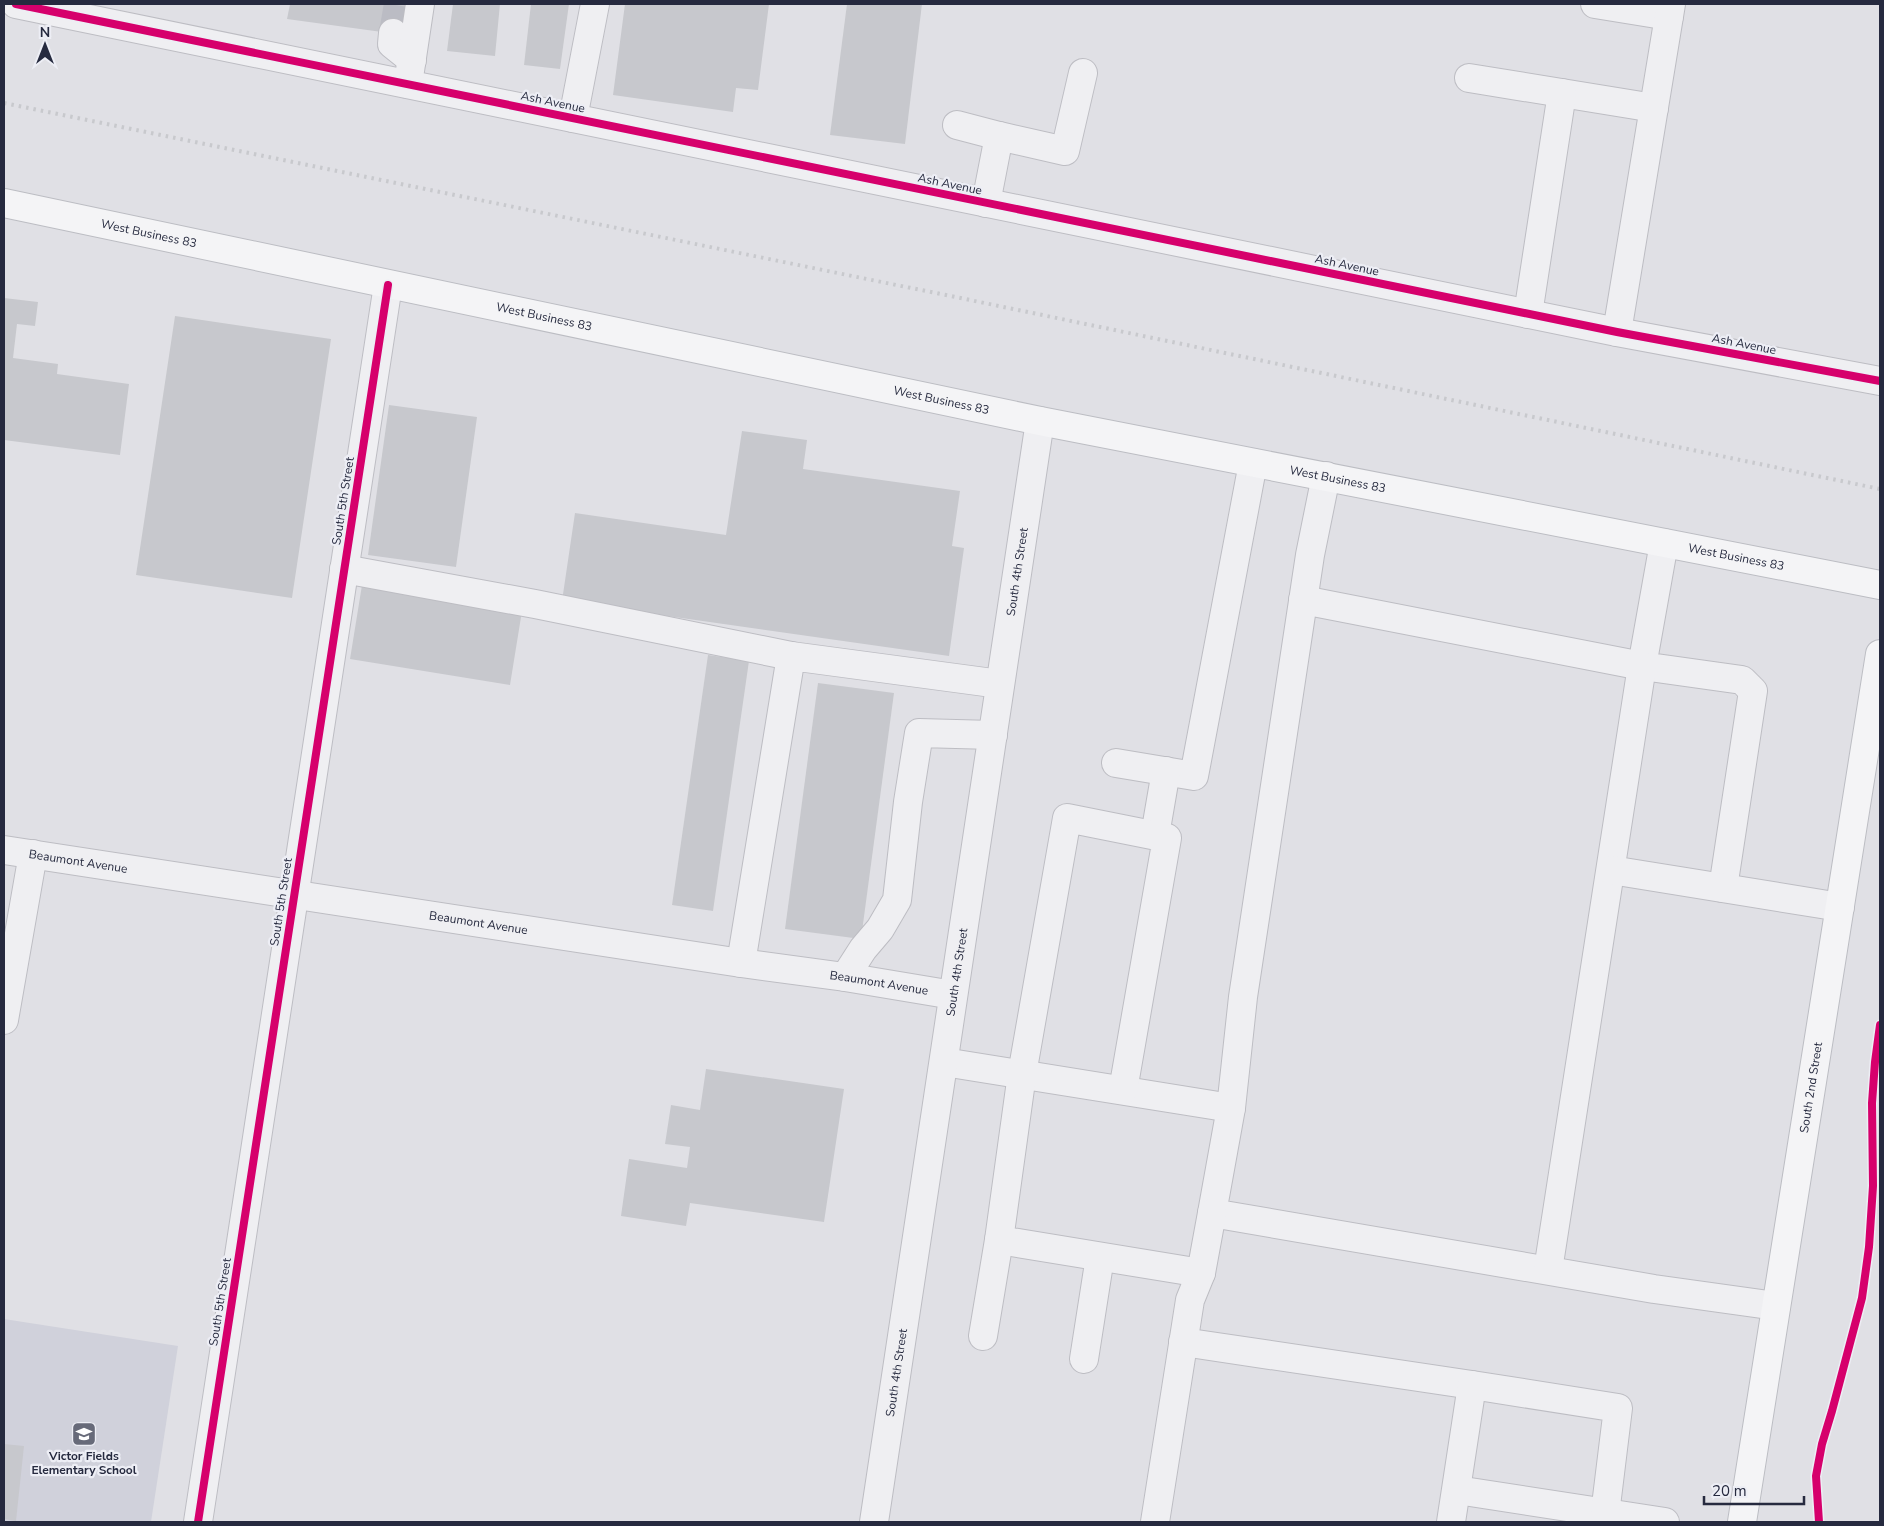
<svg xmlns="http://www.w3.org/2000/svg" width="1884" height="1526" viewBox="0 0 1884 1526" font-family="'Nunito Sans',sans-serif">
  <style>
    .built { fill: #d0d1db }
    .building { fill: #c7c8cd }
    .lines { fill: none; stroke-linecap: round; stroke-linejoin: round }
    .minor-tunnel { stroke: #bbbcc4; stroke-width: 28; stroke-dasharray: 28 14; stroke-linecap: butt }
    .minor-casing { stroke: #bdbdc3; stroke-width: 30 }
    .major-casing { stroke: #bcbdc3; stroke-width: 30 }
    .minor { stroke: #efeff2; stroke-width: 28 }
    .major { stroke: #f4f4f6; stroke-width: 28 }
    .rail { stroke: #c8c9cd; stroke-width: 4; stroke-dasharray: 2.5 5; stroke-linecap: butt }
    .cycleway-casing { stroke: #edeef5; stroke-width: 11 }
    .cycleway { stroke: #d6006c; stroke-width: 8 }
    .labels { text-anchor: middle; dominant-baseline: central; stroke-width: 4.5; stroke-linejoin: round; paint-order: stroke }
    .street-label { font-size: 12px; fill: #262a3f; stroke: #edeef5 }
    .poi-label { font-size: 12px; font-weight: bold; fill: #262a3f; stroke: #edeef5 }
  </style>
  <rect width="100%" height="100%" fill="#e0e0e5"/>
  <!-- built -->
  <polygon class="built" points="4,1319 178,1346 151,1522 4,1522"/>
  <!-- building -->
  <g class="building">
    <polygon points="290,4 408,4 404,35 287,19"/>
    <polygon points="453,4 500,4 495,56 447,51"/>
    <polygon points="531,4 569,4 560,69 524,65"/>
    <polygon points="625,4 769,4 758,90 736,88 733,112 613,95"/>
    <polygon points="847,4 922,4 905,144 830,135"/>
    <polygon points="4,298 38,302 35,326 17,324 13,358 58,364 57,374 129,384 120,455 4,440"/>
    <polygon points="175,316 331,339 292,598 136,575"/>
    <polygon points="389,405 477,417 456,567 368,555"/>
    <polygon points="742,431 807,440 803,469 960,491 952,546 964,548 949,656 562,601 575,513 726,535"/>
    <polygon points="362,585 522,611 510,685 350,659"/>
    <polygon points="708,655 749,661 713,911 672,905"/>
    <polygon points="818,683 894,693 861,939 785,929"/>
    <polygon points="706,1069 844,1089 824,1222 690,1203 686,1226 621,1216 629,1159 687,1168 690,1147 665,1144 671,1105 700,1110"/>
    <polygon points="4,1444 24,1446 16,1521 4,1519"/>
  </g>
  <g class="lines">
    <!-- minor-tunnel -->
    <polyline class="minor-tunnel" points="393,33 398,4"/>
    <defs>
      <g id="minor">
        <polyline points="16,4 1617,332 1880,381"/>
        <polyline points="1595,4 1669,16"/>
        <polyline points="393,33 392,44 412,60"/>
        <polyline points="1469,78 1654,108"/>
        <polyline points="408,84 420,4"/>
        <polyline points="573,118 595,4"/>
        <polyline points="957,125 999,136"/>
        <polyline points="986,203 999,136 1065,151 1083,73"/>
        <polyline points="1528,314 1562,93"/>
        <polyline points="1617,332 1671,4"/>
        <polyline points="1326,476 1310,555 1243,997 1231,1108 1212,1213 1654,1289 1776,1306"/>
        <polyline points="1664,543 1642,666 1742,680 1753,691 1723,888"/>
        <polyline points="344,569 535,604 791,656"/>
        <polyline points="1303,600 1642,666 1548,1270"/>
        <polyline points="1116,763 1194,776 1253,463"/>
        <polyline points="1155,835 1166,771"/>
        <path id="s1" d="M4,850L741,963L845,977L953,995"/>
        <polyline points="1611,870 1840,907"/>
        <polyline points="741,963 791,656 1000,684"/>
        <polyline points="845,977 863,949 880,929 897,900 908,802 919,733 993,735"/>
        <polyline points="4,1020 33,854"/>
        <polyline points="944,1062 1231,1108"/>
        <polyline points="1123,1090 1167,838 1067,818 1022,1074 999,1240 1201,1273 1212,1213"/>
        <polyline points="983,1336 999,1240"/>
        <polyline points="1183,1342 1472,1385"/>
        <polyline points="1084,1359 1100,1257"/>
        <polyline points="1457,1490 1665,1522"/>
        <polyline points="198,1522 388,285"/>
        <path id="s2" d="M874,1522L1040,421"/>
        <polyline points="1155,1522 1190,1300 1201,1273"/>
        <polyline points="1451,1522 1472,1385 1618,1408 1604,1522"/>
      </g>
      <g id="major">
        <path id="s3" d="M4,203L1040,421L1880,585"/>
        <path id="s4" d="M1742,1522L1880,654"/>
      </g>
    </defs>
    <!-- minor casing -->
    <use href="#minor" class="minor-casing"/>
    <!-- major casing -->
    <use href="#major" class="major-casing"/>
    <!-- minor -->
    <use href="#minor" class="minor"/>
    <!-- major -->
    <use href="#major" class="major"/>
    <!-- rail -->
    <polyline class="rail" points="4,103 970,300 1880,489"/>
    <defs>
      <g id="cycleway">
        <polyline points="16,4 1617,332 1880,381"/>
        <polyline points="198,1522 388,285"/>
        <polyline points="1819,1522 1816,1476 1822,1444 1832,1411 1862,1298 1869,1247 1873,1186 1872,1103 1875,1062 1880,1025"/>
      </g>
    </defs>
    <!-- cycleway casing -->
    <use href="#cycleway" class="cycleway-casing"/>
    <!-- cycleway -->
    <use href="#cycleway" class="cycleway"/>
  </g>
  <!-- icons -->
  <defs>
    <symbol id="school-square" viewBox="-11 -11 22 22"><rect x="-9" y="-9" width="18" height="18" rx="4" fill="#676a79" stroke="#edeef5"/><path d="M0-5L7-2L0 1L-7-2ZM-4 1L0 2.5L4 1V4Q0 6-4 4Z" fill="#fff"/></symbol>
  </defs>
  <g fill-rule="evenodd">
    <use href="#school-square" x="70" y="1420" width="28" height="28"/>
  </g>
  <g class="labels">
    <!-- street labels -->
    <g class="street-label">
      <text transform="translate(553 102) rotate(12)">Ash Avenue</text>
      <text transform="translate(950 184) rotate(12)">Ash Avenue</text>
      <text stroke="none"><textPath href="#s3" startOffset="148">West Business 83</textPath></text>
      <text transform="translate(1347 265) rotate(12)">Ash Avenue</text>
      <text stroke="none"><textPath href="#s3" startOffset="552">West Business 83</textPath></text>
      <text transform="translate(1744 344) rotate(11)">Ash Avenue</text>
      <text stroke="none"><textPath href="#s3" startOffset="958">West Business 83</textPath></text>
      <text stroke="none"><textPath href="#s3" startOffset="1362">West Business 83</textPath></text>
      <text transform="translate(343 501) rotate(-81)">South 5th Street</text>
      <text stroke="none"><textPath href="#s3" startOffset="1768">West Business 83</textPath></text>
      <text stroke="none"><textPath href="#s2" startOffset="961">South 4th Street</textPath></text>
      <text stroke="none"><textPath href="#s1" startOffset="75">Beaumont Avenue</textPath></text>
      <text transform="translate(281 902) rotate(-81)">South 5th Street</text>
      <text stroke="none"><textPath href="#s1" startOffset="480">Beaumont Avenue</textPath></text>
      <text stroke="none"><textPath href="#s2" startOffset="556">South 4th Street</textPath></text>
      <text stroke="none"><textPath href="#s1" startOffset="885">Beaumont Avenue</textPath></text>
      <text stroke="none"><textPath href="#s4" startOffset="440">South 2nd Street</textPath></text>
      <text transform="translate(220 1302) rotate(-81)">South 5th Street</text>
      <text stroke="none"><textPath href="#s2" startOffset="151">South 4th Street</textPath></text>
    </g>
    <!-- poi labels -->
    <g class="poi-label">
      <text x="84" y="1456">Victor Fields<tspan x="84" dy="14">Elementary School</tspan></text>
    </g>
  </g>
  <!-- border -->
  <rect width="1884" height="1526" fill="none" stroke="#262a3f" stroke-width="10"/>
  <!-- north arrow -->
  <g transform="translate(45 45)" stroke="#edeef5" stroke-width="4" paint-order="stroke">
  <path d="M0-4L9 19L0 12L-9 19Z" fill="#262a3f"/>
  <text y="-8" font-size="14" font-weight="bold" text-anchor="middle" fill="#262a3f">N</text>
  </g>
  <!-- scale -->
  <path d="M1704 1496v8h100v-8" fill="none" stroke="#262a3f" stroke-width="2.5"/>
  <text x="1712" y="1496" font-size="15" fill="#262a3f" stroke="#edeef5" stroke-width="4" paint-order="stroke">20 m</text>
</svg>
